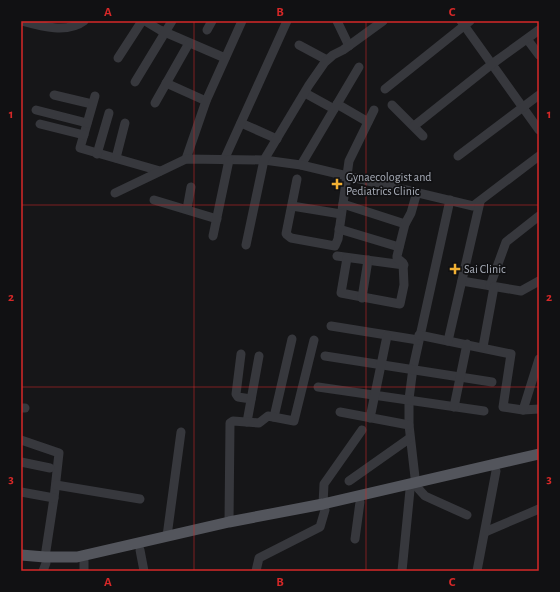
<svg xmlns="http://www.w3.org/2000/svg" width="560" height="592" viewBox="0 0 560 592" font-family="'Alegreya Sans',sans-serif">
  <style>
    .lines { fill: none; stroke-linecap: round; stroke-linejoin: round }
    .minor { stroke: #37383d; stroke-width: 9 }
    .major { stroke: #53555c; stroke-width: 11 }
    .grid { fill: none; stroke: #d62828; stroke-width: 1; stroke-opacity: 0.55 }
    .poi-dot { fill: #f2b134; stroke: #111113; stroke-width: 1.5 }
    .labels { text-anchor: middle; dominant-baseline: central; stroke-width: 3.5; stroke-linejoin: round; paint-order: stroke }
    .poi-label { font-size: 12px; fill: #a8adb8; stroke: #111113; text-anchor: start }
    .neatline { fill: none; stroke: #d62828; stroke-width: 1.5 }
    .grid-label { font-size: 13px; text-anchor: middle; font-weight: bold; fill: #d62828 }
  </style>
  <rect width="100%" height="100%" fill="#161618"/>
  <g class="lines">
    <!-- minor -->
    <g class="minor">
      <path d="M22,21C40,26 67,34 84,21"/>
      <polyline points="145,21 160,30 225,58"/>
      <polyline points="337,21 349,46"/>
      <polyline points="461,21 539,130"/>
      <polyline points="207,30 212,21"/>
      <polyline points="527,39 539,55"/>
      <polyline points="299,45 327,60"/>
      <polyline points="118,58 142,21"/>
      <polyline points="135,82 172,21"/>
      <polyline points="166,83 206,101"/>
      <polyline points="385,89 470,21"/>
      <polyline points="305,93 334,109"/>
      <polyline points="54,95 92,104"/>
      <polyline points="95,96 80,148 160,171"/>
      <polyline points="155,103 189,43"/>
      <polyline points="337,104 368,122"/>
      <polyline points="392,105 423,136"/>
      <polyline points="36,110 87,123"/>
      <polyline points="241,123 277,139"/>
      <polyline points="40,124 84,135"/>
      <polyline points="414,126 492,64 539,30"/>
      <polyline points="97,154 109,113"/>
      <polyline points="458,156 539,95"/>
      <polyline points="116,158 125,123"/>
      <polyline points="186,159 206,101 242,21"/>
      <polyline points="224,160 287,21"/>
      <polyline points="301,165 359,67"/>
      <polyline points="297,179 286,234 291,238 335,246 338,239 349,161 374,110"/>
      <polyline points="115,193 186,159 264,160 301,165 473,206 539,156"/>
      <polyline points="154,200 217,219"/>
      <polyline points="450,200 413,368 409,399 409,425 416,486 425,496 467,515"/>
      <polyline points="343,204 405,224"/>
      <polyline points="292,206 341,214"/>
      <polyline points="187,209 191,187"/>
      <polyline points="339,229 399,247"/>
      <polyline points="213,236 229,160"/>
      <polyline points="246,245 264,160 309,85 325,62 333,55 343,50 383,21"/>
      <polyline points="337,256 404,265"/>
      <polyline points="347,258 341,293 400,304 404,285 403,263 397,258 397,256 405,224 411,213 417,192"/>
      <polyline points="462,281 521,291 539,281"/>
      <polyline points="490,286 506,242 539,216"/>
      <polyline points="362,298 368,260"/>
      <polyline points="331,326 418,340"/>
      <polyline points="419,335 511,354 503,407 523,410 539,409"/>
      <polyline points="448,341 480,202"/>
      <polyline points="483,347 494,287"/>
      <polyline points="241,354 236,394 238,397 251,399"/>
      <polyline points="325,356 492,382"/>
      <polyline points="318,387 484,411"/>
      <polyline points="454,407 467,344"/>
      <polyline points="21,408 25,408"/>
      <polyline points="523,410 539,359"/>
      <polyline points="340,412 409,425"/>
      <polyline points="274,417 292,339"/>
      <polyline points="370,418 387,336"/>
      <polyline points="247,422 259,356"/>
      <polyline points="21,440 59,453 54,498 45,557"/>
      <polyline points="21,462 50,468"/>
      <polyline points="349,481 410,438"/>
      <polyline points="56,485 140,499"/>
      <polyline points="21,492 54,498"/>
      <polyline points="323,504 324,484 362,430"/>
      <polyline points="229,522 230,423 233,421 259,423 268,416 294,421 314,340"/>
      <polyline points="485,532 539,509"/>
      <polyline points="167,536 181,432"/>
      <polyline points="355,539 360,502"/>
      <polyline points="140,550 144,571"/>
      <polyline points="43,571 46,563"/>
      <polyline points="84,571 84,561"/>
      <polyline points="256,571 259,558 320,527 325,510"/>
      <polyline points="402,571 410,490"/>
      <polyline points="477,571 496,471"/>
    </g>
    <!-- major -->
    <polyline class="major" points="21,555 45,557 77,557 229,522 323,504 539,454"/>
  </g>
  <!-- grid -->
  <path class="grid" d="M194,21V571M366,21V571M21,205H539M21,387H539"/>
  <!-- markers -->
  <g class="poi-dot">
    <path d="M335 178h4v4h4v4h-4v4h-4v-4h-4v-4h4z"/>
    <path d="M453 263h4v4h4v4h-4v4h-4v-4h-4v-4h4z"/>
  </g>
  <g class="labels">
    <!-- poi labels -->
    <g class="poi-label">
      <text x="346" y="177">Gynaecologist and<tspan x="346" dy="14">Pediatrics Clinic</tspan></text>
      <text x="464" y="269">Sai Clinic</text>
    </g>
  </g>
  <!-- border -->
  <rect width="560" height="592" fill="none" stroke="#111113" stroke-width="44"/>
  <rect x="22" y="22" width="516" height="548" class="neatline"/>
  <g class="grid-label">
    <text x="108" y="16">A</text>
    <text x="280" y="16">B</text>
    <text x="452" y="16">C</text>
    <text x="11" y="118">1</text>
    <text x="549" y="118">1</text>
    <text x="11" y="301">2</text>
    <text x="549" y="301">2</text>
    <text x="11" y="483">3</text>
    <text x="549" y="483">3</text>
    <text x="108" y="586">A</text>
    <text x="280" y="586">B</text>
    <text x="452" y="586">C</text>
  </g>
</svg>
